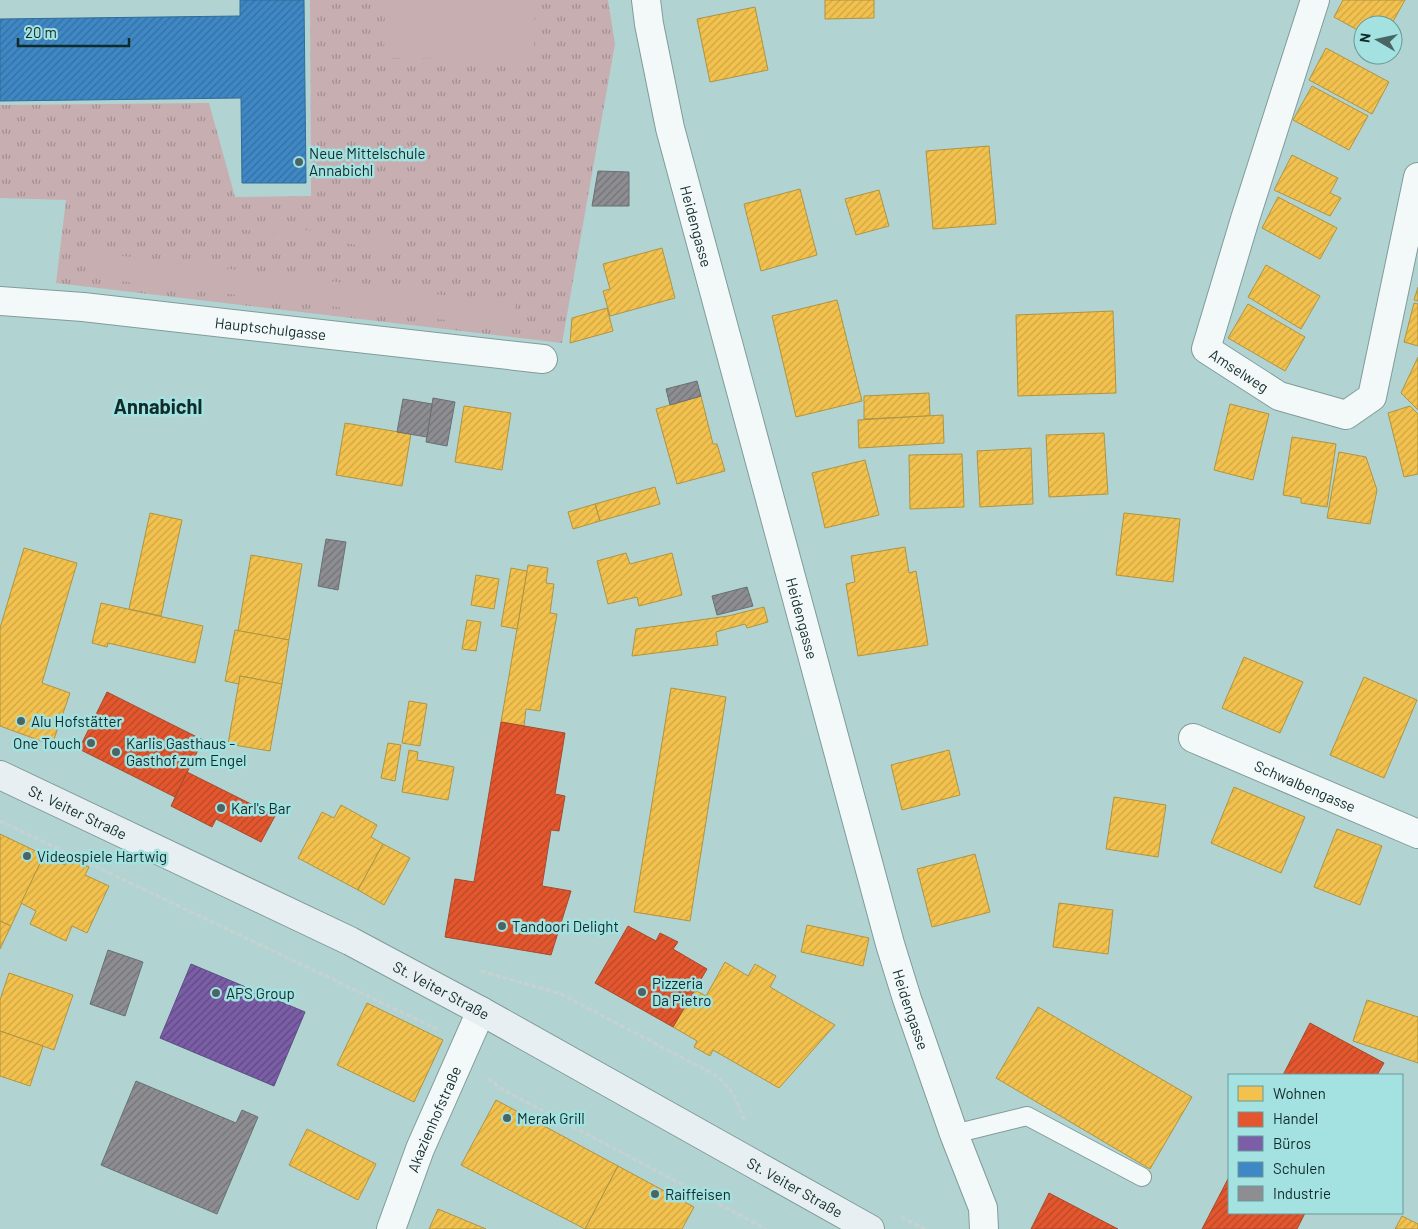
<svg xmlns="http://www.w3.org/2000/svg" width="1418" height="1229" viewBox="0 0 1418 1229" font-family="Barlow,sans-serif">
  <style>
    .grass { fill: url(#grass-tufts) }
    .park { fill: #c7aeb1 }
    .homes { fill: url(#homes-hatch); stroke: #ae9443 }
    .shops { fill: url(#shops-hatch); stroke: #a54a2d }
    .offices { fill: url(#offices-hatch); stroke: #5b4f82 }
    .schools { fill: url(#schools-hatch); stroke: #316c96 }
    .industry { fill: url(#industry-hatch); stroke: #687073 }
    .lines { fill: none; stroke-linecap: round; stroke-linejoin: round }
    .lane-casing { stroke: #809b9a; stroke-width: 20 }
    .street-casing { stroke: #809b9a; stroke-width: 30 }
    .secondary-casing { stroke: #809b9a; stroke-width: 30 }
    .path { stroke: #c6d1d0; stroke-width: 3; stroke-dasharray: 5 2.5; stroke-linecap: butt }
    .lane { stroke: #f3f9f8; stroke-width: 18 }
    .street { stroke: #f3f9f8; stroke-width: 28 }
    .secondary { stroke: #e7eff2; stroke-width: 28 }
    .poi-dot { fill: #496665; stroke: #a3e2e0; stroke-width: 2 }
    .labels { text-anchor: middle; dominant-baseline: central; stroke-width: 5; stroke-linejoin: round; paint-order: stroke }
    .poi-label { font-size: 15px; fill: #112b2a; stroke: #a3e2e0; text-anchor: start }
    .street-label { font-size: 15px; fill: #112b2a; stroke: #a3e2e0 }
    .district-label { font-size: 20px; font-weight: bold; fill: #112b2a; stroke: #a3e2e0 }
  </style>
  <defs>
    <pattern id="grass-tufts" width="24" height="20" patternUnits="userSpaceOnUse" patternTransform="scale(1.25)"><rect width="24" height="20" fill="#c7aeb1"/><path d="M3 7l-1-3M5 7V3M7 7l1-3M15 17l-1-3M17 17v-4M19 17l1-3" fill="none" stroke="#a08e90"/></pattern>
    <pattern id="homes-hatch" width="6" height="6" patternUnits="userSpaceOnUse" patternTransform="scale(1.25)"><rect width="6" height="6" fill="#f2c14e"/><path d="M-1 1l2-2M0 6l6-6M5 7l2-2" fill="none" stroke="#cea644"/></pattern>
    <pattern id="shops-hatch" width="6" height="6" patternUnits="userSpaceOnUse" patternTransform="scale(1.25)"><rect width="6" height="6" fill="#e4572e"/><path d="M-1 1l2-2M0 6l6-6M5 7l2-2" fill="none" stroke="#b74827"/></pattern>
    <pattern id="offices-hatch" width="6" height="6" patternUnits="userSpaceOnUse" patternTransform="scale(1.25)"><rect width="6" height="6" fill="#7b5ea7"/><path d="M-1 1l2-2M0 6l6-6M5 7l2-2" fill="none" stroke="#5e4a80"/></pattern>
    <pattern id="schools-hatch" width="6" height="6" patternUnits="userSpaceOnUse" patternTransform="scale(1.25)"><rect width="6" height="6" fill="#3f88c5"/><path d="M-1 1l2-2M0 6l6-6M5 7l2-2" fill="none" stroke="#336fa0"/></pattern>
    <pattern id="industry-hatch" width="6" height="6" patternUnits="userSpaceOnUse" patternTransform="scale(1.25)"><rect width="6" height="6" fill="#8d8d92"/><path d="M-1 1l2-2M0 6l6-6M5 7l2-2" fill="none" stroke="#727377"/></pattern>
  </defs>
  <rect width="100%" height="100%" fill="#b1d4d3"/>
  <!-- grass -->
  <polygon class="grass" points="310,0 608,0 615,44 562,343 56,283 66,200 0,198 0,105 209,103 235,197 311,196"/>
  <!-- park -->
  <g class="park">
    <polygon points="385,0 535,0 534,60 384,58"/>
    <polygon points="232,220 390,241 388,249 231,228"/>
    <polygon points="90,252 516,304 513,328 87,277"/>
  </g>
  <!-- homes -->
  <g class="homes">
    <polygon points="825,0 874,0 874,18 825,19"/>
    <polygon points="1343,0 1405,0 1391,25 1363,25 1363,33 1334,17"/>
    <polygon points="755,7 768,70 710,82 697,19"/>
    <polygon points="1326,48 1389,82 1372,114 1309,80"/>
    <polygon points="1312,86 1368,116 1349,150 1293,120"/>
    <polygon points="989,146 996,224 933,229 926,151"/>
    <polygon points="1292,155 1338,178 1330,193 1341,198 1330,216 1274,190"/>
    <polygon points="800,189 817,255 761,271 744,204"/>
    <polygon points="879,190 889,226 856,235 845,199"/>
    <polygon points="1278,197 1337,228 1320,259 1262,228"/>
    <polygon points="662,248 675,298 610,316 603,291 610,289 603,264"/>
    <polygon points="1266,265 1320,296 1301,329 1248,297"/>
    <polygon points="1418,287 1418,301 1414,300"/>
    <polygon points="837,300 862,401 796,417 772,316"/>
    <polygon points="1414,303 1418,304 1418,346 1404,342"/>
    <polygon points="1248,304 1305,337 1285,371 1228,338"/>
    <polygon points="607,308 613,331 570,343 572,318"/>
    <polygon points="1113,311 1116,393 1018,396 1016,315"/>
    <polygon points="1418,357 1418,410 1401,393"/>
    <polygon points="929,393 930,416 864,419 864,396"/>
    <polygon points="701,396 713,444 717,444 725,471 677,484 656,409"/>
    <polygon points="1230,404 1269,414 1253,480 1214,470"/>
    <polygon points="464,406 511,413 502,470 455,462"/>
    <polygon points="1410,406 1418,414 1418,474 1404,477 1388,413"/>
    <polygon points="943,415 944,443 859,448 858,420"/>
    <polygon points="345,423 411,434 402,486 336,475"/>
    <polygon points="1104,433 1108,494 1049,497 1046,435"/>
    <polygon points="1292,437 1336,444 1327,507 1301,503 1301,498 1283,495"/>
    <polygon points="1031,448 1033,504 980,507 977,451"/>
    <polygon points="1339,452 1366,457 1377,490 1370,524 1327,518"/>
    <polygon points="962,454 964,507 910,509 909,455"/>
    <polygon points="865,460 879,515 825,528 812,473"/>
    <polygon points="655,487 660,504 600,521 595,504"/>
    <polygon points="595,504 600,521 573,529 568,512"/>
    <polygon points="150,513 182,520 161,616 129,609"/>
    <polygon points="1124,513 1180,519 1173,582 1116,575"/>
    <polygon points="905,547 909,573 916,571 928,645 858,656 846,584 855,582 851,556"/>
    <polygon points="24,548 77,563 42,683 70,693 52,745 0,726 0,628"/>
    <polygon points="626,553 630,564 672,553 682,595 639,606 637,597 608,604 597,561"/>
    <polygon points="251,555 302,564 289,640 238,631"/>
    <polygon points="528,565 548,568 546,583 554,584 550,613 557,614 540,711 526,709 524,726 501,722"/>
    <polygon points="511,568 527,571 517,629 501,626"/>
    <polygon points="476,575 499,579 494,609 471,605"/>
    <polygon points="101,603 203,626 195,663 108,643 107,647 92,643"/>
    <polygon points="764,607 768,622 747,628 745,624 716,632 718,645 632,656 636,629 728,616"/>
    <polygon points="467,620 481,622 476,651 462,649"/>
    <polygon points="235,630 289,640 282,684 240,676 239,684 225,681"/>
    <polygon points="1244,657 1303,682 1280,733 1222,708"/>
    <polygon points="240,676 282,684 270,751 228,744"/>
    <polygon points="1364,677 1417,700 1384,778 1330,755"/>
    <polygon points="671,688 726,697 690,921 634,912"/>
    <polygon points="409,701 427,704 420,746 402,743"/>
    <polygon points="388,743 401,745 395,781 381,778"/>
    <polygon points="409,750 418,752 417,760 454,767 448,800 402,792"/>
    <polygon points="949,750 960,795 902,810 891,765"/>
    <polygon points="1234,787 1305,817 1281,873 1211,843"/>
    <polygon points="1114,797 1166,805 1158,857 1106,849"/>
    <polygon points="341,805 377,825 371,837 383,844 358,890 298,858 322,812 334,818"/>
    <polygon points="1337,829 1382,846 1360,905 1314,887"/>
    <polygon points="0,834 44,855 11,926 0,921"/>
    <polygon points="383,844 410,858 384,905 358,890"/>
    <polygon points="975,854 990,912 932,927 917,869"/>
    <polygon points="44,855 65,865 68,858 89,867 85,875 109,886 87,933 72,926 66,941 30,924 36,911 21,903"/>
    <polygon points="1059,903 1113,910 1108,954 1053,947"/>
    <polygon points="0,921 11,926 0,949"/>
    <polygon points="807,925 869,938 863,966 801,952"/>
    <polygon points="725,962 748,976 755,964 776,976 770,987 835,1025 779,1088 713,1050 710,1056 694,1047 697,1041 673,1027 695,990 706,996"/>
    <polygon points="9,973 73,995 54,1050 0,1031 0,1000"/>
    <polygon points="1367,1000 1418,1017 1418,1063 1353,1041"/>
    <polygon points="367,1003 443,1040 414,1102 337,1065"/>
    <polygon points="1038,1007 1192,1097 1150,1169 996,1078"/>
    <polygon points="0,1031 43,1046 30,1086 0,1076"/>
    <polygon points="496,1100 618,1166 585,1229 461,1165"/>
    <polygon points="307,1129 376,1164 358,1200 289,1165"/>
    <polygon points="618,1166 694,1207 682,1229 585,1229"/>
    <polygon points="438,1209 486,1229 429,1229"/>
    <polygon points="1402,1216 1418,1224 1418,1229 1395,1229"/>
  </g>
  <!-- shops -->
  <g class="shops">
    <polygon points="107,692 203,740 175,797 79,749"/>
    <polygon points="501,722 565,733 555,794 565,796 559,831 551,830 542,886 571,891 551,955 445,937 455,879 474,882"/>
    <polygon points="187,772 275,816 261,842 216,819 212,827 171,806"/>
    <polygon points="628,926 656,941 660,933 678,942 673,949 707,969 673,1027 595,983"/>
    <polygon points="1310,1023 1384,1063 1377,1075 1283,1075"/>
    <polygon points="1229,1177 1229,1213 1305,1213 1297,1229 1202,1229"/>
    <polygon points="1049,1193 1118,1229 1031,1229"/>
  </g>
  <!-- offices -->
  <polygon class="offices" points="191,964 305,1012 274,1086 160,1038"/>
  <!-- schools -->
  <polygon class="schools" points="240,0 304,0 306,183 242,183 241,98 0,101 0,19 240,16"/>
  <!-- industry -->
  <g class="industry">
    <polygon points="598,171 629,172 629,206 592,206"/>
    <polygon points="697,381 701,396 670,405 666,389"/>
    <polygon points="433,398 455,402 447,446 426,442"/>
    <polygon points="403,399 432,404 427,437 397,432"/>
    <polygon points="326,539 346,542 338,590 318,586"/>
    <polygon points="747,587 753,606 717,615 712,596"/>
    <polygon points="108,950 143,962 125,1016 90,1004"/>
    <polygon points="136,1081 236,1123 242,1110 258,1117 217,1214 101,1165"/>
  </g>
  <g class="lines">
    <defs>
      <polyline id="lane" points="954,1134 1027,1116 1142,1177"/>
      <g id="street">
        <path id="s1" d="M646,0L649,24L670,128L890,944L907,999L954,1134L983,1208L984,1229"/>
        <path id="s2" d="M1315,0L1245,219L1206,349L1279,396L1346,415L1372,397L1418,177"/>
        <path id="s3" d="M0,301L83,307L543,359"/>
        <path id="s4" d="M1193,738L1418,834"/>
        <path id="s5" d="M391,1229L420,1149L481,1011"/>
      </g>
      <g id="secondary">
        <path id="s6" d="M0,775L350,941L481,1011L870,1229"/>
      </g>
    </defs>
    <!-- lane casing -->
    <use href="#lane" class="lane-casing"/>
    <!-- street casing -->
    <use href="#street" class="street-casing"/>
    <!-- secondary casing -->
    <use href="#secondary" class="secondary-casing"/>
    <!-- path -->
    <g class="path">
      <polyline points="0,821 437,1029"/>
      <polyline points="481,971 561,994 717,1076 733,1093 744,1120"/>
      <polyline points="488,1078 500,1088 766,1229"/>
      <polyline points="901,1217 925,1229"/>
    </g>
    <!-- lane -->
    <use href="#lane" class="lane"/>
    <!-- street -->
    <use href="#street" class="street"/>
    <!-- secondary -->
    <use href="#secondary" class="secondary"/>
  </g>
  <!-- markers -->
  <g class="poi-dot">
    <circle cx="299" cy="162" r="5"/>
    <circle cx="21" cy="721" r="5"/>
    <circle cx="91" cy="743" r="5"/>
    <circle cx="116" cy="752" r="5"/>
    <circle cx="221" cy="808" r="5"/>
    <circle cx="27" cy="856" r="5"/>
    <circle cx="502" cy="926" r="5"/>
    <circle cx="642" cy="992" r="5"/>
    <circle cx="216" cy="993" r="5"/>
    <circle cx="507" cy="1118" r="5"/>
    <circle cx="655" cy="1194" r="5"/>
  </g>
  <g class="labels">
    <!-- poi labels -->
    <g class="poi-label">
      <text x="309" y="153">Neue Mittelschule<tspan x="309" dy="17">Annabichl</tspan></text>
      <text x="31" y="721">Alu Hofstätter</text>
      <text x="81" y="743" text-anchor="end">One Touch</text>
      <text x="126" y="743">Karlis Gasthaus -<tspan x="126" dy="17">Gasthof zum Engel</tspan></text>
      <text x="231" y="808">Karl's Bar</text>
      <text x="37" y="856">Videospiele Hartwig</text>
      <text x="512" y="926">Tandoori Delight</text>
      <text x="652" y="983">Pizzeria<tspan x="652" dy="17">Da Pietro</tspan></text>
      <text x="226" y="993">APS Group</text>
      <text x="517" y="1118">Merak Grill</text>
      <text x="665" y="1194">Raiffeisen</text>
    </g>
    <!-- street labels -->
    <g class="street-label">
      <text stroke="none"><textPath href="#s1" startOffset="232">Heidengasse</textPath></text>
      <text stroke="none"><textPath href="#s3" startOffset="272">Hauptschulgasse</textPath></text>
      <text stroke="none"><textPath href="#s2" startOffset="405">Amselweg</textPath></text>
      <text stroke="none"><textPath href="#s1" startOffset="638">Heidengasse</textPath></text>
      <text stroke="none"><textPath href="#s4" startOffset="122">Schwalbengasse</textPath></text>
      <text stroke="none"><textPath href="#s6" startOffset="86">St. Veiter Straße</textPath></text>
      <text stroke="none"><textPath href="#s6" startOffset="491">St. Veiter Straße</textPath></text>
      <text stroke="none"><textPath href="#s1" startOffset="1044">Heidengasse</textPath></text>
      <text stroke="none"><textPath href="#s5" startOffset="118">Akazienhofstraße</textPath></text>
      <text stroke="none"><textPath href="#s6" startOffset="896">St. Veiter Straße</textPath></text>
    </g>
    <!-- district labels -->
    <g class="district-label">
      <text x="158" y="406">Annabichl</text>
    </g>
  </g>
  <!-- legend -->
  <rect x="1228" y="1074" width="175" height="140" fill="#a3e2e0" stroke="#699997"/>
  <rect x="1238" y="1086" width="25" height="15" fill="#f2c14e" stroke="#699997"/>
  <text x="1273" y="1099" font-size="15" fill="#112b2a">Wohnen</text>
  <rect x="1238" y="1112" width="25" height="15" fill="#e4572e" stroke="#699997"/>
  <text x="1273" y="1124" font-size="15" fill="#112b2a">Handel</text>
  <rect x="1238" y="1136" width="25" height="15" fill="#7b5ea7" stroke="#699997"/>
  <text x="1273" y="1149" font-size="15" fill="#112b2a">Büros</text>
  <rect x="1238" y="1162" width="25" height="15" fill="#3f88c5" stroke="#699997"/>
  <text x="1273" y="1174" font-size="15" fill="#112b2a">Schulen</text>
  <rect x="1238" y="1186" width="25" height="15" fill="#8d8d92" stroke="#699997"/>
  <text x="1273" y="1199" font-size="15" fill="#112b2a">Industrie</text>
  <!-- north arrow -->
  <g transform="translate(1378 40) rotate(279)"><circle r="24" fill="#a3e2e0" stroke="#699997"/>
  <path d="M0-4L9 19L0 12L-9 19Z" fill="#496665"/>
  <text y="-8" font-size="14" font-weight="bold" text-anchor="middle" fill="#112b2a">N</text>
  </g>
  <!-- scale -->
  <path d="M18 38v8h111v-8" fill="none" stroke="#112b2a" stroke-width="2.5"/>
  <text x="25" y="38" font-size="15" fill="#112b2a" stroke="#a3e2e0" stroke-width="4" paint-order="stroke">20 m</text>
</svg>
